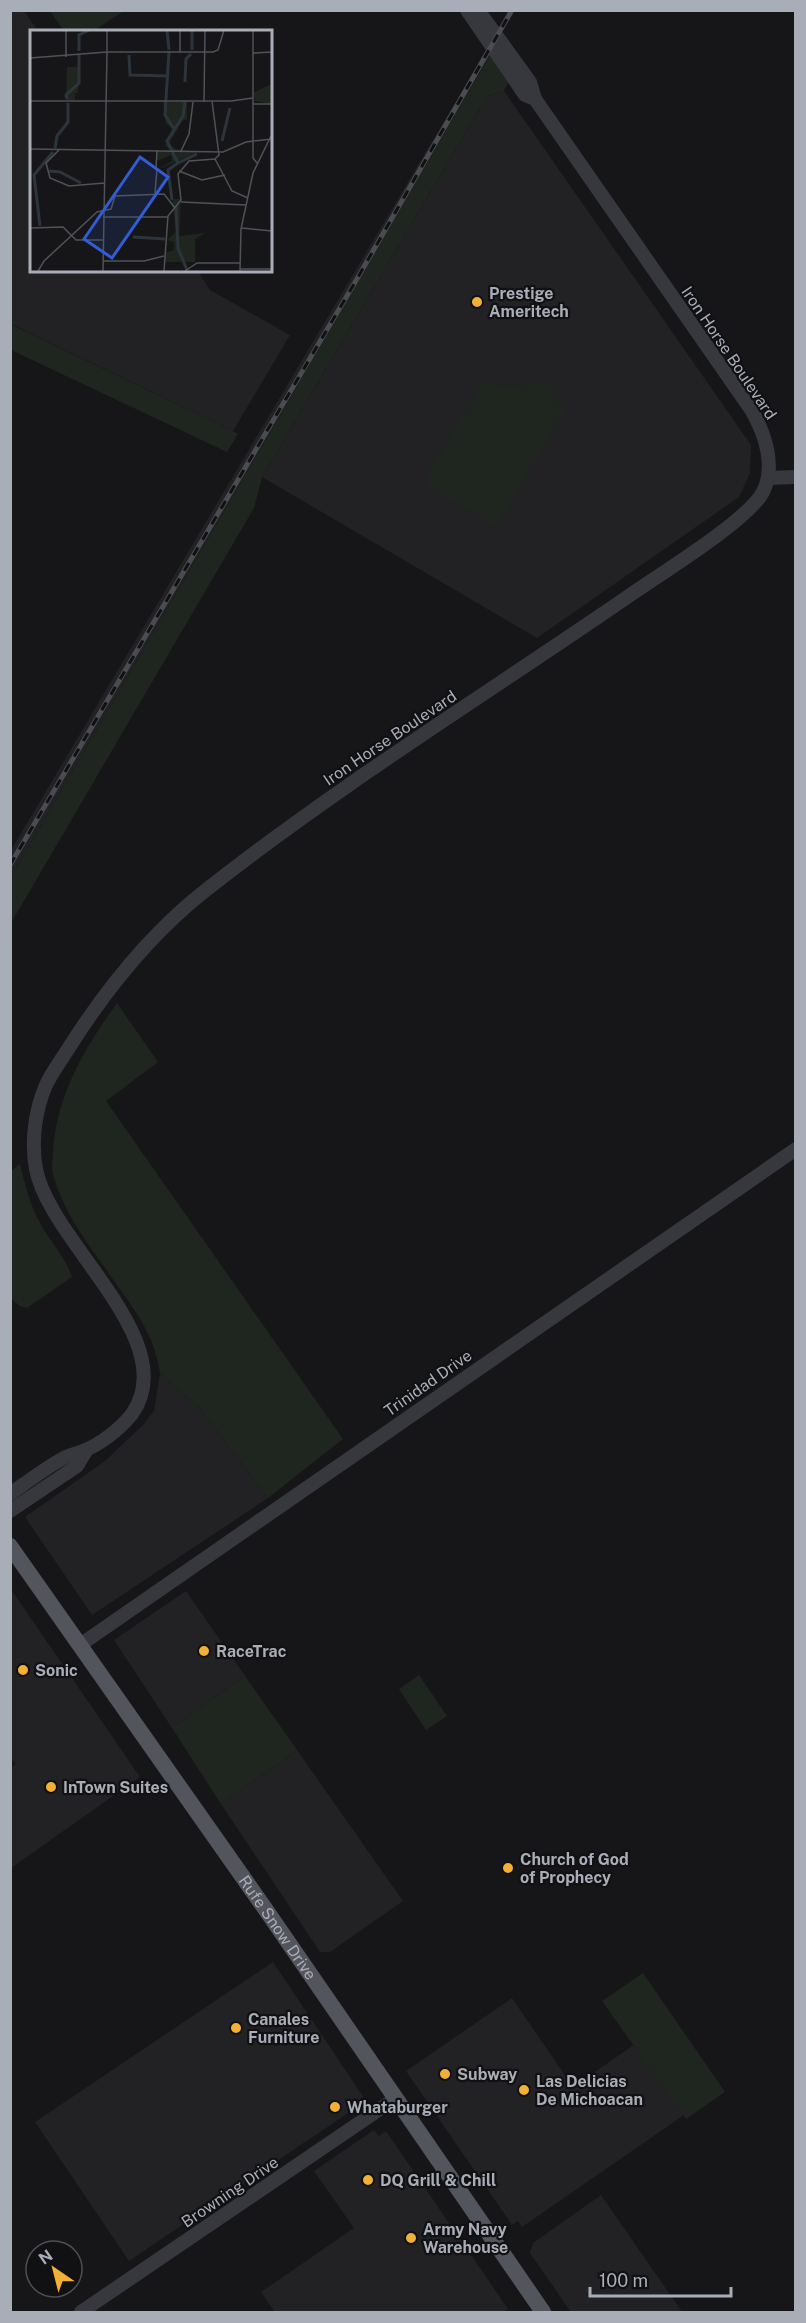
<svg xmlns="http://www.w3.org/2000/svg" width="806" height="2323" viewBox="0 0 806 2323" font-family="'Public Sans',sans-serif">
  <style>
    .built { fill: #222225 }
    .green { fill: #1e261f }
    .lines { fill: none; stroke-linecap: round; stroke-linejoin: round }
    .minor { stroke: #37383d; stroke-width: 14 }
    .major { stroke: #53555c; stroke-width: 16 }
    .rail-casing { stroke: #4a4c52; stroke-width: 5 }
    .rail { stroke: #111113; stroke-width: 3; stroke-dasharray: 9; stroke-linecap: butt }
    .poi-dot { fill: #f2b134; stroke: #111113; stroke-width: 2 }
    .labels { text-anchor: middle; dominant-baseline: central; stroke-width: 4.5; stroke-linejoin: round; paint-order: stroke }
    .poi-label { font-size: 16px; font-weight: bold; fill: #a8adb8; stroke: #111113; text-anchor: start }
    .street-label { font-size: 16px; fill: #a8adb8; stroke: #111113 }
    .inset-river { fill: none; stroke: #2c353c; stroke-width: 3 }
    .inset-road { fill: none; stroke: #505258; stroke-width: 1.5 }
    .view { fill: #325cd3; fill-opacity: 0.15; stroke: #325cd3; stroke-width: 3 }
    .inset-edge { fill: none; stroke: #a8adb8; stroke-width: 3 }
  </style>
  <rect width="100%" height="100%" fill="#161618"/>
  <!-- built -->
  <g class="built">
    <polygon points="10,11 24,11 38,31 32,32 32,270 197,270 210,290 290,335 233,431 11,324"/>
    <polygon points="487,49 490,55 11,877 11,850"/>
    <polygon points="504,91 751,445 750,473 739,497 537,638 262,477 487,96"/>
    <polygon points="160,1373 199,1407 268,1498 92,1615 25,1517 105,1461 144,1424 154,1411"/>
    <polygon points="10,1588 140,1777 11,1868 11,1768 16,1764 10,1757"/>
    <polygon points="186,1591 245,1676 172,1728 114,1640"/>
    <polygon points="297,1750 403,1901 330,1952 320,1952 221,1804"/>
    <polygon points="273,1962 366,2101 129,2261 35,2122"/>
    <polygon points="512,1998 573,2087 635,2044 684,2115 522,2227 518,2221 512,2225 406,2071"/>
    <polygon points="374,2130 379,2136 386,2131 508,2309 503,2312 275,2312 261,2292 354,2228 314,2171"/>
    <polygon points="601,2195 682,2312 571,2312 530,2253 533,2243"/>
  </g>
  <!-- green -->
  <g class="green">
    <polygon points="50,11 124,11 93,31 64,31"/>
    <polygon points="490,55 508,83 504,91 487,96 262,477 254,508 11,923 11,877"/>
    <polygon points="10,324 233,431 238,434 227,452 11,350"/>
    <polygon points="484,379 504,388 550,381 556,403 566,409 496,527 431,488 425,480"/>
    <path d="M117,1003L158,1062L106,1101L343,1439L268,1498L199,1407L160,1373C154,1334 136,1312 114,1281C91,1247 63,1214 53,1174C51,1168 53,1159 53,1152C56,1096 85,1047 117,1003Z"/>
    <path d="M20,1164C26,1188 31,1209 44,1230C54,1246 66,1259 72,1277L27,1308L20,1306L10,1298L11,1171Z"/>
    <polygon points="419,1675 447,1716 426,1730 399,1689"/>
    <polygon points="245,1676 297,1750 221,1804 172,1728"/>
    <polygon points="643,1973 725,2092 686,2119 602,2001"/>
  </g>
  <g class="lines">
    <!-- minor -->
    <g class="minor">
      <polyline points="467,10 525,95 535,99"/>
      <polyline points="768,478 796,477"/>
      <path d="M10,1494C27,1482 44,1469 62,1459C68,1455 76,1454 83,1451C101,1444 120,1429 132,1414C184,1341 49,1241 36,1169C31,1142 35,1110 46,1085C52,1072 62,1059 70,1046C107,988 151,933 206,890C343,782 493,690 636,591C665,571 749,519 763,492C776,466 765,434 752,411L535,99L530,82L478,10"/>
      <polyline points="10,1511 77,1466 86,1451"/>
      <polyline points="80,1645 796,1149"/>
      <polyline points="81,2312 396,2098"/>
    </g>
    <!-- major -->
    <path class="major" id="s1" d="M10,1546L266,1910L543,2312"/>
    <defs>
      <polyline id="rail" points="10,865 354,284 512,10"/>
    </defs>
    <!-- rail casing -->
    <use href="#rail" class="rail-casing"/>
    <!-- rail -->
    <use href="#rail" class="rail"/>
  </g>
  <!-- markers -->
  <g class="poi-dot">
    <circle cx="477" cy="302" r="6"/>
    <circle cx="204" cy="1651" r="6"/>
    <circle cx="23" cy="1670" r="6"/>
    <circle cx="51" cy="1787" r="6"/>
    <circle cx="508" cy="1868" r="6"/>
    <circle cx="236" cy="2028" r="6"/>
    <circle cx="445" cy="2074" r="6"/>
    <circle cx="524" cy="2090" r="6"/>
    <circle cx="335" cy="2107" r="6"/>
    <circle cx="368" cy="2180" r="6"/>
    <circle cx="411" cy="2238" r="6"/>
  </g>
  <g class="labels">
    <!-- poi labels -->
    <g class="poi-label">
      <text x="489" y="293">Prestige<tspan x="489" dy="18">Ameritech</tspan></text>
      <text x="216" y="1651">RaceTrac</text>
      <text x="35" y="1670">Sonic</text>
      <text x="63" y="1787">InTown Suites</text>
      <text x="520" y="1859">Church of God<tspan x="520" dy="18">of Prophecy</tspan></text>
      <text x="248" y="2019">Canales<tspan x="248" dy="18">Furniture</tspan></text>
      <text x="457" y="2074">Subway</text>
      <text x="536" y="2081">Las Delicias<tspan x="536" dy="18">De Michoacan</tspan></text>
      <text x="347" y="2107">Whataburger</text>
      <text x="380" y="2180">DQ Grill &amp; Chill</text>
      <text x="423" y="2229">Army Navy<tspan x="423" dy="18">Warehouse</tspan></text>
    </g>
    <!-- street labels -->
    <g class="street-label">
      <text transform="translate(729 353) rotate(56)">Iron Horse Boulevard</text>
      <text transform="translate(390 738) rotate(-34)">Iron Horse Boulevard</text>
      <text transform="translate(428 1383) rotate(-35)">Trinidad Drive</text>
      <text stroke="none"><textPath href="#s1" startOffset="466">Rufe Snow Drive</textPath></text>
      <text transform="translate(230 2192) rotate(-34)">Browning Drive</text>
    </g>
  </g>
  <!-- overview -->
  <g transform="translate(30 30)">
    <rect width="242" height="242" fill="#161618"/>
    <path d="M50,25L48,63H45V70H36L37,37H48ZM241,54V74L225,71L223,63ZM133,72H157V89L152,91L139,114L146,119L168,122L127,140L142,131L141,125L127,131V121L142,120L135,116L143,98L136,94ZM142,169H151L149,206L175,203L165,209V232H134L135,223L144,220V212L137,210L146,202Z" fill="#1e261f"/>
    <path class="inset-river" d="M137,0L139,20M162,20V0M49,21V5L59,0M139,21L135,85L144,99M99,25L100,45L139,46M155,52L156,29L161,24M37,69L36,65L49,53V25M192,111L200,78M25,118L27,106L38,92V73M148,133L167,124M19,141L30,142L51,153M142,170L138,140L148,133L137,111L153,86L155,72M146,176L148,218L157,240M10,196L4,145L23,122M103,207L135,209"/>
    <path class="inset-road" d="M36,0V27M223,0V128L227,133M77,22H183L188,20L194,0M150,22V0M223,23L242,22M77,24V0M0,28L77,22M0,71H201L223,68M174,72L175,0M223,74H242M0,119L193,122L216,112L242,109M30,119L16,133L20,148L39,156L74,153M151,121L159,104L163,72M185,129L202,161L218,168M126,138L127,120M149,141L172,150L195,145M125,163L127,138M151,172L216,175M73,187H138M0,198L33,197L46,210H73M212,198L242,201M73,231H114L134,226M210,239H242M8,241L14,231L67,182L81,179L85,166L134,164L145,178M73,241L77,22M134,241L138,186L151,170L148,144L159,131L185,129L189,125L182,71M155,241L167,233H210M210,241L211,199L223,143L241,106"/>
    <path class="view" d="M110,127L138,147L82,228L54,209Z"/>
    <rect width="242" height="242" class="inset-edge"/>
  </g>
  <!-- border -->
  <rect width="806" height="2323" fill="none" stroke="#a8adb8" stroke-width="24"/>
  <!-- north arrow -->
  <g transform="translate(54 2269) rotate(325)"><circle r="28" fill="#111113" stroke="#4d4f55" stroke-width="1.5"/>
  <path d="M0-4.5L10 22L0 15L-10 22Z" fill="#f2b134"/>
  <text y="-9" font-size="16" font-weight="bold" text-anchor="middle" fill="#a8adb8">N</text>
  </g>
  <!-- scale -->
  <path d="M590 2287v9h141v-9" fill="none" stroke="#a8adb8" stroke-width="3"/>
  <text x="599" y="2287" font-size="18" fill="#a8adb8" stroke="#111113" stroke-width="4.5" paint-order="stroke">100 m</text>
</svg>
